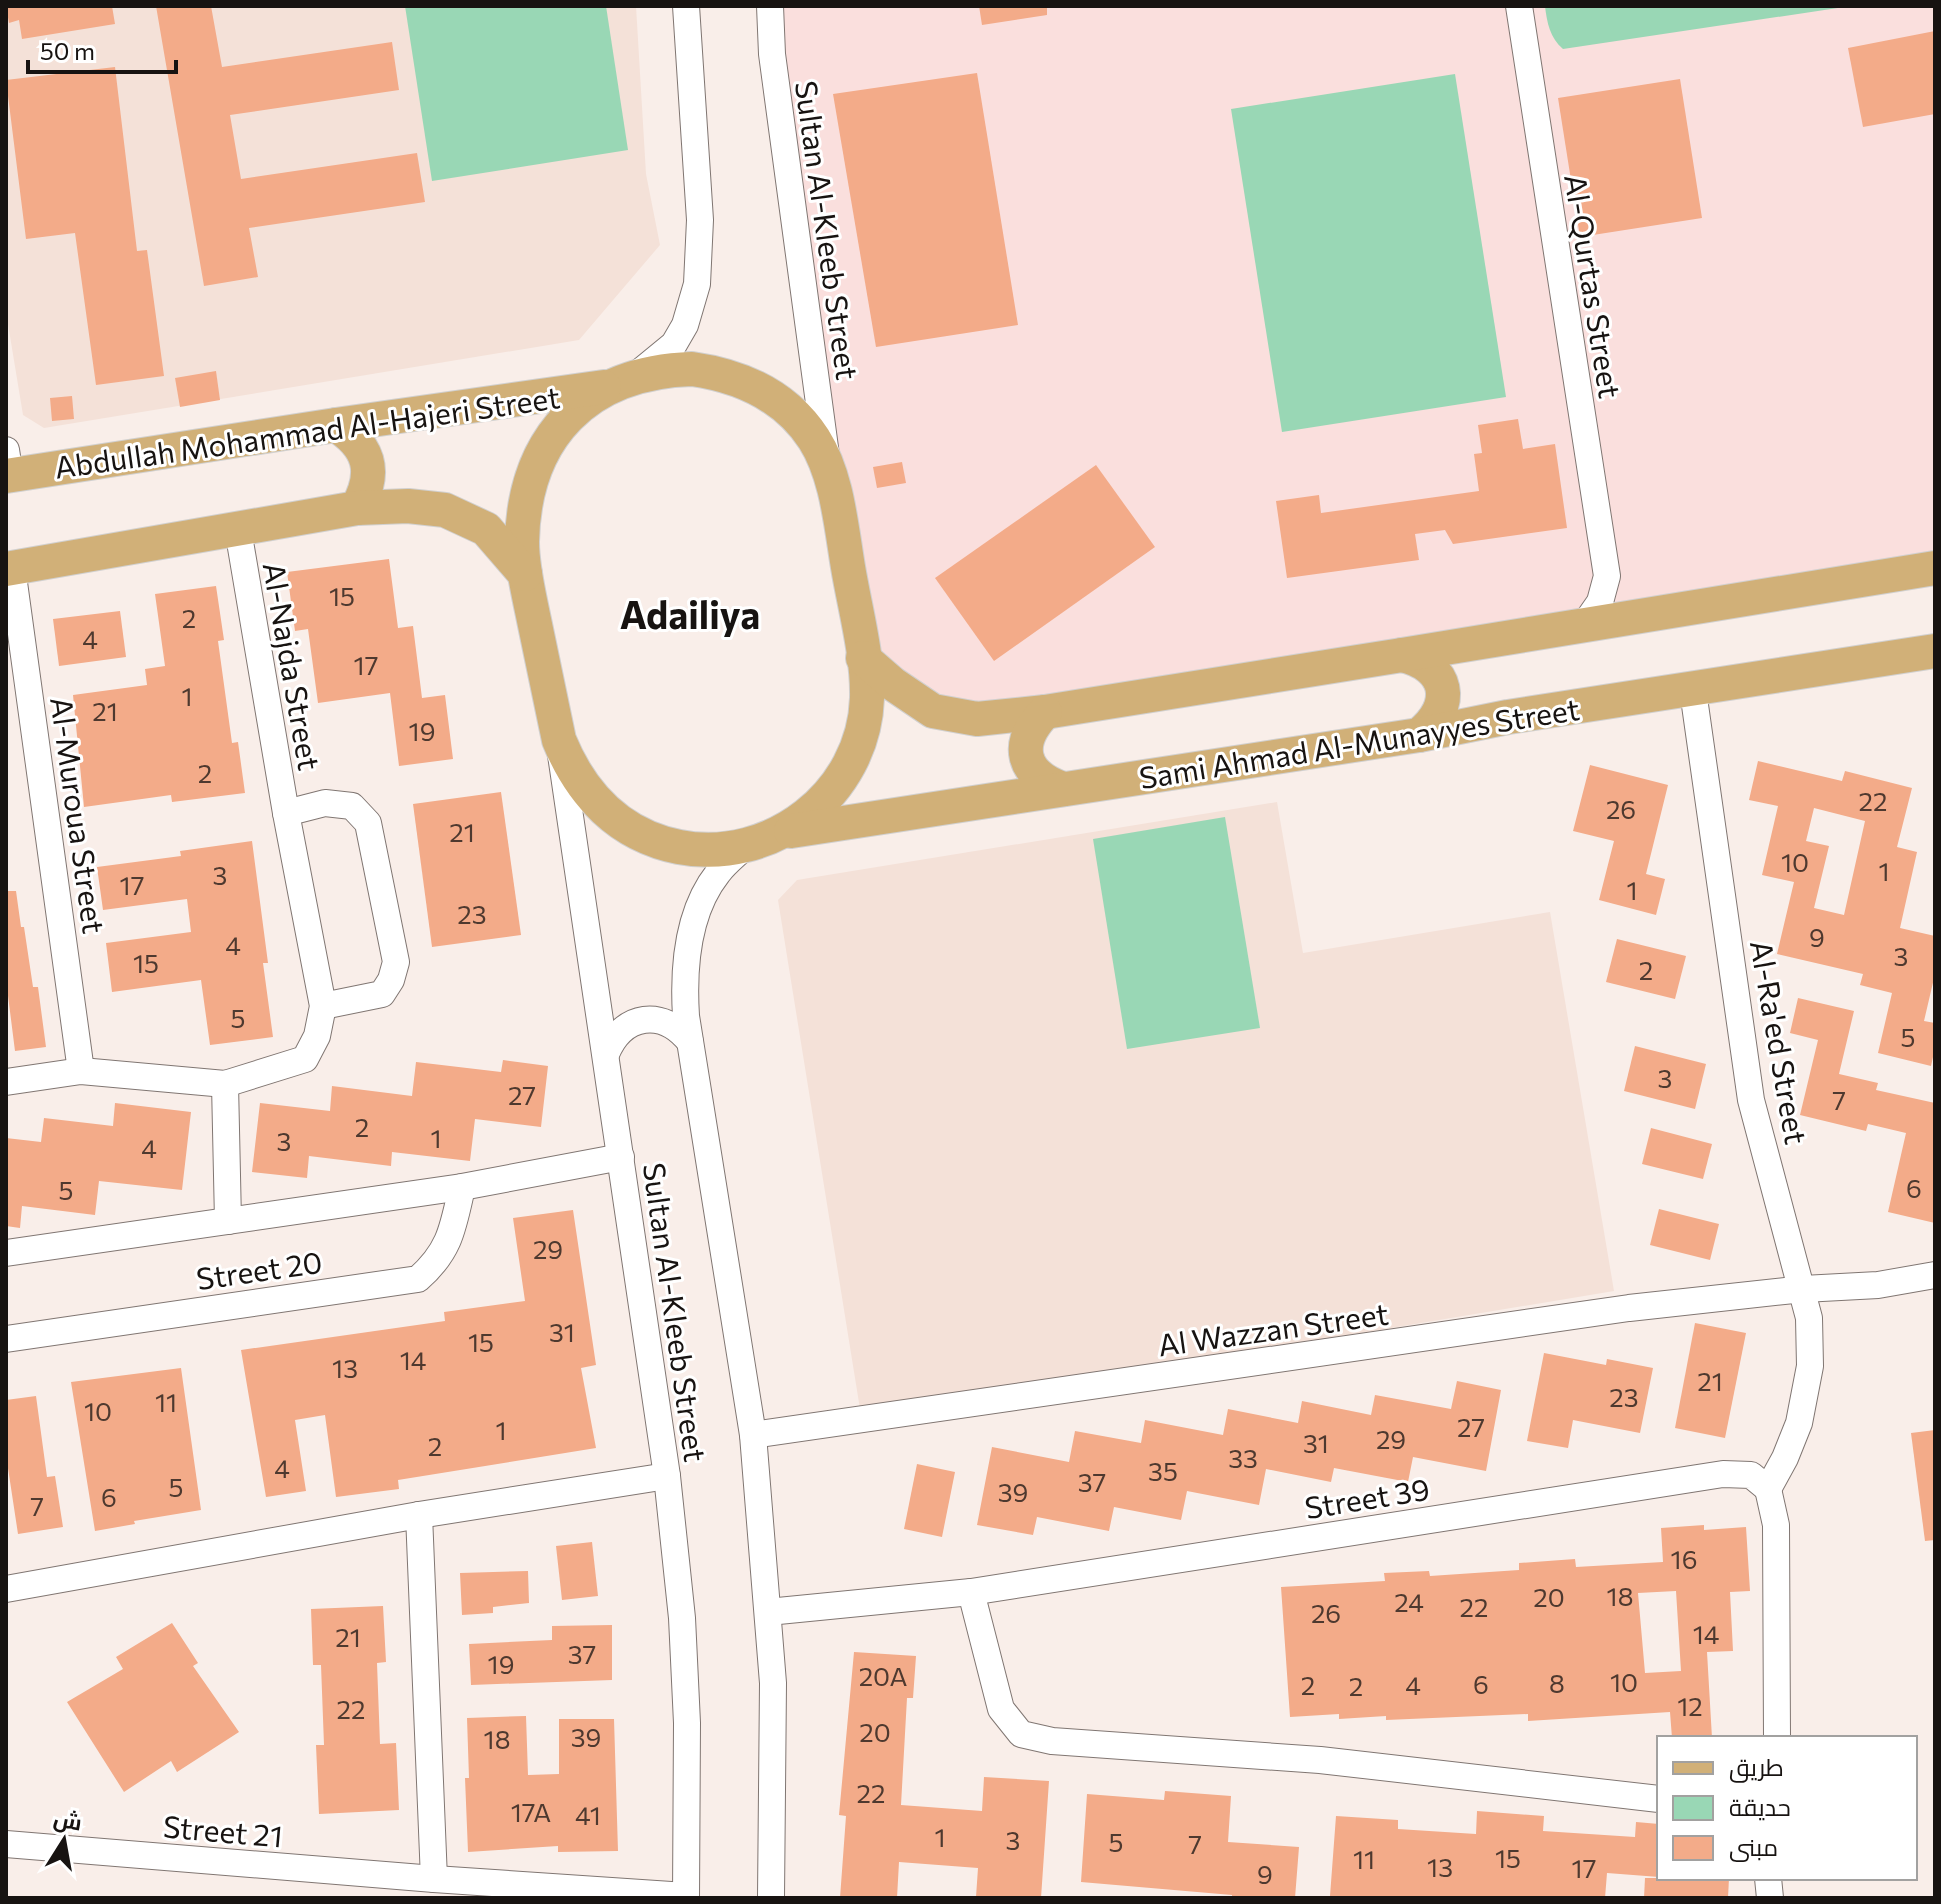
<svg xmlns="http://www.w3.org/2000/svg" width="1941" height="1904" viewBox="0 0 1941 1904" font-family="Commissioner,Cairo,sans-serif">
  <style>
    .commercial { fill: #fadfdd }
    .built { fill: #f4e1d8 }
    .green { fill: #99d7b5 }
    .building { fill: #f3ab89; fill-rule: evenodd }
    .lines { fill: none; stroke-linecap: round; stroke-linejoin: round }
    .minor-casing { stroke: #807672; stroke-width: 28 }
    .major-casing { stroke: #d1d0cf; stroke-width: 36 }
    .minor { stroke: #fff; stroke-width: 26 }
    .major { stroke: #d1b078; stroke-width: 34 }
    .labels { text-anchor: middle; dominant-baseline: central; stroke-width: 6; stroke-linejoin: round; paint-order: stroke }
    .number-label { font-size: 26px; fill: #4e392f }
    .street-label { font-size: 30px; fill: #171311; stroke: #fff }
    .district-label { font-size: 38px; font-weight: bold; fill: #171311; stroke: #fff }
  </style>
  <rect width="100%" height="100%" fill="#f9eee9"/>
  <!-- commercial -->
  <polygon class="commercial" points="770,6 1935,6 1935,568 977,719 863,660"/>
  <!-- built -->
  <g class="built">
    <polygon points="6,6 636,6 646,174 660,245 579,340 44,428 23,415 6,312"/>
    <polygon points="1277,802 1303,953 1550,912 1614,1291 1367,1332 860,1409 778,900 797,880"/>
  </g>
  <!-- green -->
  <g class="green">
    <polygon points="405,6 606,6 628,150 432,181"/>
    <path d="M1545,6H1851L1563,49C1550,38 1547,23 1545,6Z"/>
    <polygon points="1455,74 1506,397 1282,432 1231,109"/>
    <polygon points="1225,817 1260,1028 1127,1049 1093,839"/>
  </g>
  <!-- building -->
  <g class="building">
    <polygon points="6,6 112,6 115,24 22,39 19,20 9,23"/>
    <polygon points="156,6 211,6 222,67 392,42 399,90 230,115 241,179 417,153 425,202 249,228 258,277 204,286"/>
    <polygon points="979,6 1047,6 1047,15 982,25"/>
    <polygon points="1935,31 1935,114 1863,127 1848,48"/>
    <polygon points="115,67 137,251 147,250 164,376 96,385 75,233 26,239 6,80"/>
    <polygon points="977,73 1018,325 876,347 833,94"/>
    <polygon points="1680,79 1702,218 1580,237 1558,98"/>
    <polygon points="216,371 220,400 180,407 175,378"/>
    <polygon points="72,396 74,419 52,421 50,398"/>
    <polygon points="1518,419 1523,449 1555,444 1567,528 1453,544 1445,530 1415,534 1419,560 1287,578 1276,501 1319,495 1321,513 1479,491 1474,454 1482,453 1478,425"/>
    <polygon points="902,462 906,483 877,488 873,467"/>
    <polygon points="1096,465 1155,547 994,661 935,578"/>
    <polygon points="389,559 398,628 413,626 422,698 445,695 453,759 399,766 390,693 318,703 308,629 295,631 287,572"/>
    <polygon points="216,586 224,640 218,641 232,743 238,742 245,793 172,802 171,795 84,807 73,695 147,685 145,669 165,666 155,594"/>
    <polygon points="120,611 126,657 59,666 53,619"/>
    <path d="M1758,761L1842,781L1845,771L1912,788L1897,847L1917,852L1900,928L1935,936V974L1924,1021L1935,1023V1048L1931,1066L1878,1053L1892,993L1860,985L1863,974L1777,954L1794,882L1762,875L1778,806L1749,800ZM1814,808L1865,821L1844,915L1814,908L1829,846L1806,841Z"/>
    <polygon points="1590,765 1668,785 1646,874 1665,879 1656,915 1599,900 1614,841 1573,831"/>
    <polygon points="501,792 521,935 432,947 413,804"/>
    <polygon points="252,841 268,963 263,963 273,1037 210,1045 201,980 112,992 106,943 191,932 187,899 103,910 97,867 181,856 180,851"/>
    <polygon points="6,891 16,891 21,927 24,927 33,987 38,987 46,1047 15,1051 6,980"/>
    <polygon points="1617,939 1686,956 1675,999 1606,982"/>
    <polygon points="1798,998 1854,1011 1839,1074 1878,1083 1876,1090 1935,1103 1935,1223 1888,1212 1906,1133 1868,1124 1866,1131 1800,1115 1818,1040 1790,1033"/>
    <polygon points="1635,1046 1706,1064 1695,1109 1624,1091"/>
    <polygon points="503,1060 548,1066 541,1127 475,1119 470,1161 392,1152 391,1166 309,1156 307,1178 252,1172 260,1103 330,1111 332,1086 412,1096 416,1062 501,1072"/>
    <polygon points="115,1103 191,1112 182,1190 99,1181 95,1215 22,1206 20,1228 6,1226 6,1138 41,1142 44,1118 113,1126"/>
    <polygon points="1651,1128 1712,1144 1703,1179 1642,1164"/>
    <polygon points="1659,1209 1719,1224 1710,1260 1650,1245"/>
    <polygon points="573,1210 596,1365 581,1368 596,1448 398,1480 399,1489 336,1497 325,1415 295,1420 306,1491 266,1497 241,1350 445,1321 444,1312 525,1301 513,1218"/>
    <polygon points="1695,1323 1746,1333 1725,1438 1675,1428"/>
    <polygon points="1544,1353 1606,1365 1607,1359 1653,1368 1640,1433 1573,1420 1568,1448 1527,1441"/>
    <polygon points="181,1368 201,1510 134,1521 135,1524 95,1531 71,1382"/>
    <polygon points="1457,1381 1501,1390 1486,1471 1413,1457 1408,1482 1334,1468 1331,1482 1266,1469 1259,1505 1187,1491 1181,1520 1114,1507 1109,1531 1037,1517 1033,1535 977,1525 992,1447 1069,1462 1075,1431 1141,1443 1145,1420 1223,1435 1228,1409 1298,1423 1302,1401 1371,1415 1375,1395 1451,1409"/>
    <polygon points="36,1396 47,1477 55,1476 63,1527 18,1534 6,1455 6,1400"/>
    <polygon points="1935,1430 1935,1540 1925,1541 1911,1433"/>
    <polygon points="917,1464 955,1472 942,1537 904,1529"/>
    <path d="M1704,1525V1530L1746,1527L1750,1591L1730,1592L1733,1651L1707,1652L1712,1738H1672L1670,1712L1528,1721V1714L1386,1720V1716L1339,1719V1714L1290,1717L1281,1587L1385,1581L1384,1573L1429,1571L1430,1576L1519,1570V1563L1575,1559L1576,1567L1663,1562L1661,1528ZM1676,1591L1681,1671L1645,1673L1638,1593Z"/>
    <polygon points="592,1542 598,1596 562,1600 556,1546"/>
    <polygon points="528,1571 529,1603 493,1607 493,1613 462,1615 460,1573"/>
    <polygon points="383,1606 386,1662 377,1663 380,1744 396,1743 399,1810 319,1814 316,1745 324,1745 321,1665 313,1665 311,1609"/>
    <polygon points="172,1623 198,1663 193,1666 239,1732 177,1772 171,1761 124,1792 67,1702 123,1669 116,1657"/>
    <polygon points="612,1625 612,1680 471,1685 469,1644 552,1640 552,1626"/>
    <polygon points="854,1652 916,1656 913,1698 907,1698 901,1805 982,1811 984,1777 1049,1781 1041,1898 976,1897 978,1868 899,1862 897,1898 840,1898 846,1816 839,1815"/>
    <polygon points="526,1716 528,1775 559,1774 559,1719 614,1719 618,1851 558,1852 558,1846 468,1852 465,1778 469,1778 467,1718"/>
    <polygon points="1165,1791 1231,1796 1228,1842 1299,1847 1295,1898 1232,1898 1232,1895 1081,1882 1087,1794 1164,1800"/>
    <polygon points="1477,1811 1544,1816 1543,1831 1635,1837 1636,1822 1659,1824 1659,1877 1607,1873 1605,1898 1330,1896 1336,1816 1398,1820 1398,1829 1476,1834"/>
    <polygon points="1645,1878 1729,1878 1728,1898 1644,1898"/>
  </g>
  <g class="lines">
    <defs>
      <g id="minor">
        <polyline points="770,6 772,54 826,455"/>
        <polyline points="1519,6 1607,576 1600,602 1584,625"/>
        <polyline points="635,376 674,344 685,325 697,284 700,220 686,6"/>
        <polyline points="6,450 10,476"/>
        <polyline points="12,568 81,1071"/>
        <polyline points="1693,691 1751,1100 1809,1318 1810,1366 1799,1423 1785,1458 1768,1489"/>
        <polyline points="561,755 667,1476 682,1618 687,1723 686,1898"/>
        <polyline points="286,813 325,803 352,806 368,823 396,962 391,980 382,994 323,1006"/>
        <path d="M745,846C736,855 725,863 718,873C687,912 683,968 686,1016L753,1435L773,1683L771,1898"/>
        <path d="M606,1054C623,1013 663,1008 690,1042"/>
        <polyline points="6,1082 81,1071 225,1084 305,1059 317,1036 323,1006 286,813 238,530"/>
        <polyline points="225,1084 228,1221"/>
        <polyline points="6,1253 462,1187 621,1157"/>
        <path d="M6,1339L418,1279C450,1251 453,1228 462,1187"/>
        <polyline points="753,1435 1629,1308 1803,1289 1878,1285 1935,1275"/>
        <polyline points="1768,1489 1776,1525 1777,1738"/>
        <polyline points="419,1515 434,1879"/>
        <polyline points="6,1589 419,1515 667,1476"/>
        <polyline points="971,1592 1001,1709 1021,1734 1052,1741 1320,1760 1659,1799"/>
        <polyline points="768,1612 971,1592 1723,1474 1751,1475 1768,1489"/>
        <polyline points="6,1844 434,1879 686,1896"/>
        <polyline points="1768,1878 1770,1898"/>
      </g>
      <g id="major">
        <path d="M692,369C741,376 786,396 814,439C837,475 841,525 848,567C855,609 868,655 867,698C864,794 771,865 679,847C619,835 581,794 559,740C551,700 542,660 534,620C529,595 522,568 522,542C524,436 587,372 692,369Z"/>
        <path d="M336,425C370,447 377,472 357,508"/>
        <polyline points="6,476 336,425 604,387"/>
        <polyline points="6,569 357,508 408,506 445,510 486,529 525,574"/>
        <path d="M1402,655C1449,666 1457,705 1419,735"/>
        <polyline points="863,658 893,684 933,711 977,719 1045,712 1402,655 1935,568"/>
        <path d="M1045,712C1014,744 1021,774 1063,789"/>
        <polyline points="791,831 1419,735 1508,717 1935,651"/>
      </g>
    </defs>
    <!-- minor casing -->
    <use href="#minor" class="minor-casing"/>
    <!-- major casing -->
    <use href="#major" class="major-casing"/>
    <!-- minor -->
    <use href="#minor" class="minor"/>
    <!-- major -->
    <use href="#major" class="major"/>
  </g>
  <g class="labels">
    <!-- number labels -->
    <g class="number-label">
      <text x="342" y="595">15</text>
      <text x="189" y="617">2</text>
      <text x="90" y="638">4</text>
      <text x="366" y="664">17</text>
      <text x="187" y="695">1</text>
      <text x="105" y="710">21</text>
      <text x="422" y="730">19</text>
      <text x="205" y="772">2</text>
      <text x="1873" y="800">22</text>
      <text x="1621" y="808">26</text>
      <text x="462" y="831">21</text>
      <text x="1795" y="861">10</text>
      <text x="1884" y="870">1</text>
      <text x="220" y="874">3</text>
      <text x="132" y="884">17</text>
      <text x="1632" y="889">1</text>
      <text x="472" y="913">23</text>
      <text x="1817" y="936">9</text>
      <text x="233" y="944">4</text>
      <text x="1901" y="955">3</text>
      <text x="146" y="962">15</text>
      <text x="1646" y="969">2</text>
      <text x="238" y="1017">5</text>
      <text x="1908" y="1036">5</text>
      <text x="1665" y="1077">3</text>
      <text x="522" y="1094">27</text>
      <text x="1839" y="1099">7</text>
      <text x="362" y="1126">2</text>
      <text x="436" y="1137">1</text>
      <text x="284" y="1140">3</text>
      <text x="149" y="1147">4</text>
      <text x="1914" y="1187">6</text>
      <text x="66" y="1189">5</text>
      <text x="548" y="1248">29</text>
      <text x="562" y="1331">31</text>
      <text x="481" y="1341">15</text>
      <text x="413" y="1359">14</text>
      <text x="345" y="1367">13</text>
      <text x="1710" y="1380">21</text>
      <text x="1624" y="1396">23</text>
      <text x="166" y="1401">11</text>
      <text x="98" y="1410">10</text>
      <text x="1471" y="1426">27</text>
      <text x="501" y="1429">1</text>
      <text x="1391" y="1438">29</text>
      <text x="1316" y="1442">31</text>
      <text x="435" y="1445">2</text>
      <text x="1243" y="1457">33</text>
      <text x="282" y="1467">4</text>
      <text x="1163" y="1470">35</text>
      <text x="1092" y="1481">37</text>
      <text x="176" y="1486">5</text>
      <text x="1013" y="1491">39</text>
      <text x="109" y="1496">6</text>
      <text x="37" y="1505">7</text>
      <text x="1684" y="1558">16</text>
      <text x="1620" y="1595">18</text>
      <text x="1549" y="1596">20</text>
      <text x="1409" y="1601">24</text>
      <text x="1474" y="1606">22</text>
      <text x="1326" y="1612">26</text>
      <text x="1706" y="1633">14</text>
      <text x="348" y="1636">21</text>
      <text x="582" y="1653">37</text>
      <text x="501" y="1663">19</text>
      <text x="883" y="1675">20A</text>
      <text x="1624" y="1681">10</text>
      <text x="1557" y="1682">8</text>
      <text x="1481" y="1683">6</text>
      <text x="1308" y="1684">2</text>
      <text x="1413" y="1684">4</text>
      <text x="1356" y="1685">2</text>
      <text x="1690" y="1705">12</text>
      <text x="351" y="1708">22</text>
      <text x="875" y="1731">20</text>
      <text x="586" y="1736">39</text>
      <text x="497" y="1738">18</text>
      <text x="871" y="1792">22</text>
      <text x="531" y="1811">17A</text>
      <text x="588" y="1814">41</text>
      <text x="940" y="1836">1</text>
      <text x="1013" y="1839">3</text>
      <text x="1116" y="1841">5</text>
      <text x="1195" y="1843">7</text>
      <text x="1508" y="1857">15</text>
      <text x="1364" y="1858">11</text>
      <text x="1440" y="1866">13</text>
      <text x="1584" y="1867">17</text>
      <text x="1265" y="1873">9</text>
    </g>
    <!-- street labels -->
    <g class="street-label">
      <text transform="translate(828 230) rotate(82)">Sultan Al-Kleeb Street</text>
      <text transform="translate(1594 286) rotate(81)">Al-Qurtas Street</text>
      <text transform="translate(307 431) rotate(-8)">Abdullah Mohammad Al-Hajeri Street</text>
      <text transform="translate(293 666) rotate(80)">Al-Najda Street</text>
      <text transform="translate(1359 742) rotate(-9)">Sami Ahmad Al-Munayyes Street</text>
      <text transform="translate(79 815) rotate(82)">Al-Muroua Street</text>
      <text transform="translate(1780 1042) rotate(80)">Al-Ra'ed Street</text>
      <text transform="translate(259 1269) rotate(-8)">Street 20</text>
      <text transform="translate(676 1312) rotate(82)">Sultan Al-Kleeb Street</text>
      <text transform="translate(1273 1328) rotate(-8)">Al Wazzan Street</text>
      <text transform="translate(1367 1497) rotate(-9)">Street 39</text>
      <text transform="translate(223 1830) rotate(5)">Street 21</text>
    </g>
    <!-- district labels -->
    <g class="district-label">
      <text x="690" y="613">Adailiya</text>
    </g>
  </g>
  <!-- border -->
  <rect width="1941" height="1904" fill="none" stroke="#171311" stroke-width="16"/>
  <!-- legend -->
  <rect x="1657" y="1736" width="260" height="144" fill="#ffffff" stroke="#a2a1a0" stroke-width="2"/>
  <rect x="1673" y="1762" width="40" height="12" fill="#d1b078" stroke="#a2a1a0" stroke-width="2"/>
  <text x="1729" y="1776" font-size="24" fill="#171311">طريق</text>
  <rect x="1673" y="1796" width="40" height="24" fill="#99d7b5" stroke="#a2a1a0" stroke-width="2"/>
  <text x="1729" y="1816" font-size="24" fill="#171311">حديقة</text>
  <rect x="1673" y="1836" width="40" height="24" fill="#f3ab89" stroke="#a2a1a0" stroke-width="2"/>
  <text x="1729" y="1856" font-size="24" fill="#171311">مبنى</text>
  <!-- north arrow -->
  <g transform="translate(64 1840) rotate(11)" stroke="#ffffff" stroke-width="6" paint-order="stroke">
  <path d="M0-6L14 30L0 20L-14 30Z" fill="#171311"/>
  <text y="-12" font-size="22" font-weight="bold" text-anchor="middle" fill="#171311">ش</text>
  </g>
  <!-- scale -->
  <path d="M28 60v12h148v-12" fill="none" stroke="#171311" stroke-width="4"/>
  <text x="40" y="60" font-size="24" fill="#171311" stroke="#ffffff" stroke-width="6" paint-order="stroke">50 m</text>
</svg>
